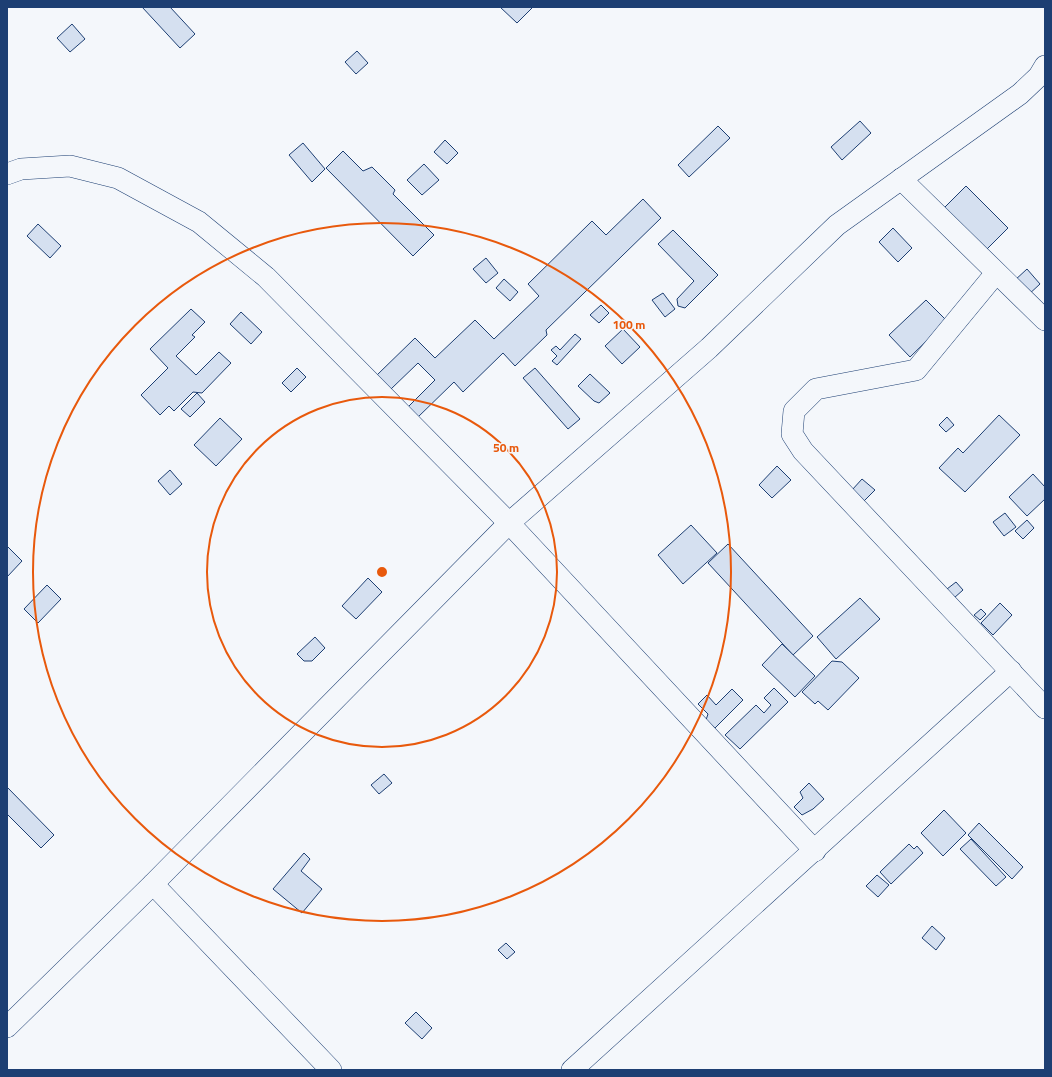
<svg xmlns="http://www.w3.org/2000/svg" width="1052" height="1077" viewBox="0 0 1052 1077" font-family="'Titillium Web',sans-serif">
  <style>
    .building { fill: #d5e0f0; stroke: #1d3f73 }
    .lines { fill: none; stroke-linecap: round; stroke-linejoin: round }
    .street-casing { stroke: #1d3f73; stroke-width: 22 }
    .street { stroke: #f4f7fb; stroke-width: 21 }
    .ring { fill: none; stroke: #e8590c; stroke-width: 2 }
    .centre { fill: #e8590c; stroke: #f4f7fb; stroke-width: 2 }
    .ring-label { font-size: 12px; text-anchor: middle; font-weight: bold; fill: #e8590c; stroke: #f4f7fb; stroke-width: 3; stroke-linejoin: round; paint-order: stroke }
  </style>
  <rect width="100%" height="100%" fill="#f4f7fb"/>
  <!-- building -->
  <g class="building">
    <polygon points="142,7 170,7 195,34 180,48"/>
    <polygon points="500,7 533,7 517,23"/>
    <polygon points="72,24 85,39 70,52 57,38"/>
    <polygon points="357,51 368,63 356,74 345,62"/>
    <polygon points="860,121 871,133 842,160 831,147"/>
    <polygon points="718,126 730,138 689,177 678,165"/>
    <polygon points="445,140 458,153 447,164 434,152"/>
    <polygon points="303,143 325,169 312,182 289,155"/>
    <polygon points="343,151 363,171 372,167 395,190 393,194 434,235 413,256 326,168"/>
    <polygon points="424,164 439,180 422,195 407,180"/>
    <polygon points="966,186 1008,228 986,250 944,208"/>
    <polygon points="643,199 661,218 546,330 547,335 515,366 503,353 463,392 454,382 417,418 407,408 435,380 418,363 391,389 377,375 415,338 435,358 475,320 494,339 539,296 528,284 592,221 606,235"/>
    <polygon points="38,224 61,246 50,258 27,236"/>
    <polygon points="893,228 912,248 898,262 879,242"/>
    <polygon points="673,230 718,275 685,308 678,306 677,299 694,281 658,244"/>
    <polygon points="486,258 498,273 486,283 473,269"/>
    <polygon points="1027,269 1040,284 1027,296 1014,281"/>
    <polygon points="504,279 518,292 510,301 496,288"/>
    <polygon points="663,293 675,309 665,317 652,300"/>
    <polygon points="926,300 947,321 910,357 889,335"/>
    <polygon points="601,305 609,313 599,323 590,315"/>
    <polygon points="191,309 205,322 192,335 195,337 176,356 196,375 219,352 231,363 202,393 193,392 174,411 169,406 160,415 141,395 168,368 150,349"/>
    <polygon points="241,312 262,332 251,344 230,324"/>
    <polygon points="623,329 640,347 622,364 605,346"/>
    <polygon points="575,334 581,339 557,365 552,361 557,356 551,350 556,346 560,350"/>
    <polygon points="297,368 306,377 291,392 282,383"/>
    <polygon points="535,368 580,419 568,429 523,378"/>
    <polygon points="590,374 610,393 599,403 594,401 578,386"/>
    <polygon points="197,393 205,402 190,417 181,409"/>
    <polygon points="999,415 1020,435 965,492 939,468 958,448 963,453"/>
    <polygon points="947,417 954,425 946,432 939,425"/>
    <polygon points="220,418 242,439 216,466 194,445"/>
    <polygon points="777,466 791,480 772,498 759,485"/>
    <polygon points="170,470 182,484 170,495 158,481"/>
    <polygon points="1033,474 1045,487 1045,499 1027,516 1009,497"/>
    <polygon points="862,479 875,490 864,501 852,490"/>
    <polygon points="1005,513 1016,527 1004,536 993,522"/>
    <polygon points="1027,520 1034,528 1023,539 1015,531"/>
    <polygon points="691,525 717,553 683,584 658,555"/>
    <polygon points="728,544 813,636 793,655 708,563"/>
    <polygon points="7,546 22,561 7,577"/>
    <polygon points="368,578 382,592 356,619 342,606"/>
    <polygon points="956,582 963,590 954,598 947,589"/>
    <polygon points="47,585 61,599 38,623 24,609"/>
    <polygon points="860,598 880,619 836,659 817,637"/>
    <polygon points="1000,603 1012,615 993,635 981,623"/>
    <polygon points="981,609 986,614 980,620 974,615"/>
    <polygon points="315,637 325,648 312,661 304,661 297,654"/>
    <polygon points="782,644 815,676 795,697 762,665"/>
    <polygon points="832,661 842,662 859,678 828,710 818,701 815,704 802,692"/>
    <polygon points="774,688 788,702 740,749 725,735 756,705 764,713 771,705 764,698"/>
    <polygon points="732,689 743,700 715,728 706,720 708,714 698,704 707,695 716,705"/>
    <polygon points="384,774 392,783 379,794 371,785"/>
    <polygon points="809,783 824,799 813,809 802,815 794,807 803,798 800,792"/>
    <polygon points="7,787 54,835 41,848 7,814"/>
    <polygon points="944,810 966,833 943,856 921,833"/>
    <polygon points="979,823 1023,867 1012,879 968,835"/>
    <polygon points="971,839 1006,877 996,886 960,849"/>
    <polygon points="909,844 914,849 917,846 923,853 891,884 880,872"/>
    <polygon points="304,853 310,859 301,871 322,889 302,913 273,889"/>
    <polygon points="877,875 889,885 878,897 866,886"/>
    <polygon points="932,926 945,938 936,950 922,938"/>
    <polygon points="506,943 515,952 507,959 498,950"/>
    <polygon points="416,1012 432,1028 422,1039 405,1023"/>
  </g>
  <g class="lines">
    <defs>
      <g id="street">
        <polyline points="7,174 21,169 70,166 118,178 199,222 266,277 509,523 815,851"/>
        <polyline points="901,179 1045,320"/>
        <polyline points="996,273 916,370 816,389 794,411 792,434 803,451 1045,708"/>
        <polyline points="153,884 331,1070"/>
        <polyline points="7,1027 153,884 509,523 709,348 837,225 1020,94 1039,76 1045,66"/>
        <polyline points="572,1070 1011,671"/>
      </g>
    </defs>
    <!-- street casing -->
    <use href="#street" class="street-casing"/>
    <!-- street -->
    <use href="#street" class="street"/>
  </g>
  <!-- distance rings -->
  <g class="ring">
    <circle cx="382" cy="572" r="175"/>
    <circle cx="382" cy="572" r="349"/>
  </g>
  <circle cx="382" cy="572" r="6" class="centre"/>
  <g class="ring-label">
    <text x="629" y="329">100 m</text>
    <text x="506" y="452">50 m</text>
  </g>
  <!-- border -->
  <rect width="1052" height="1077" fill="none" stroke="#1d3f73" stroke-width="16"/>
</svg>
